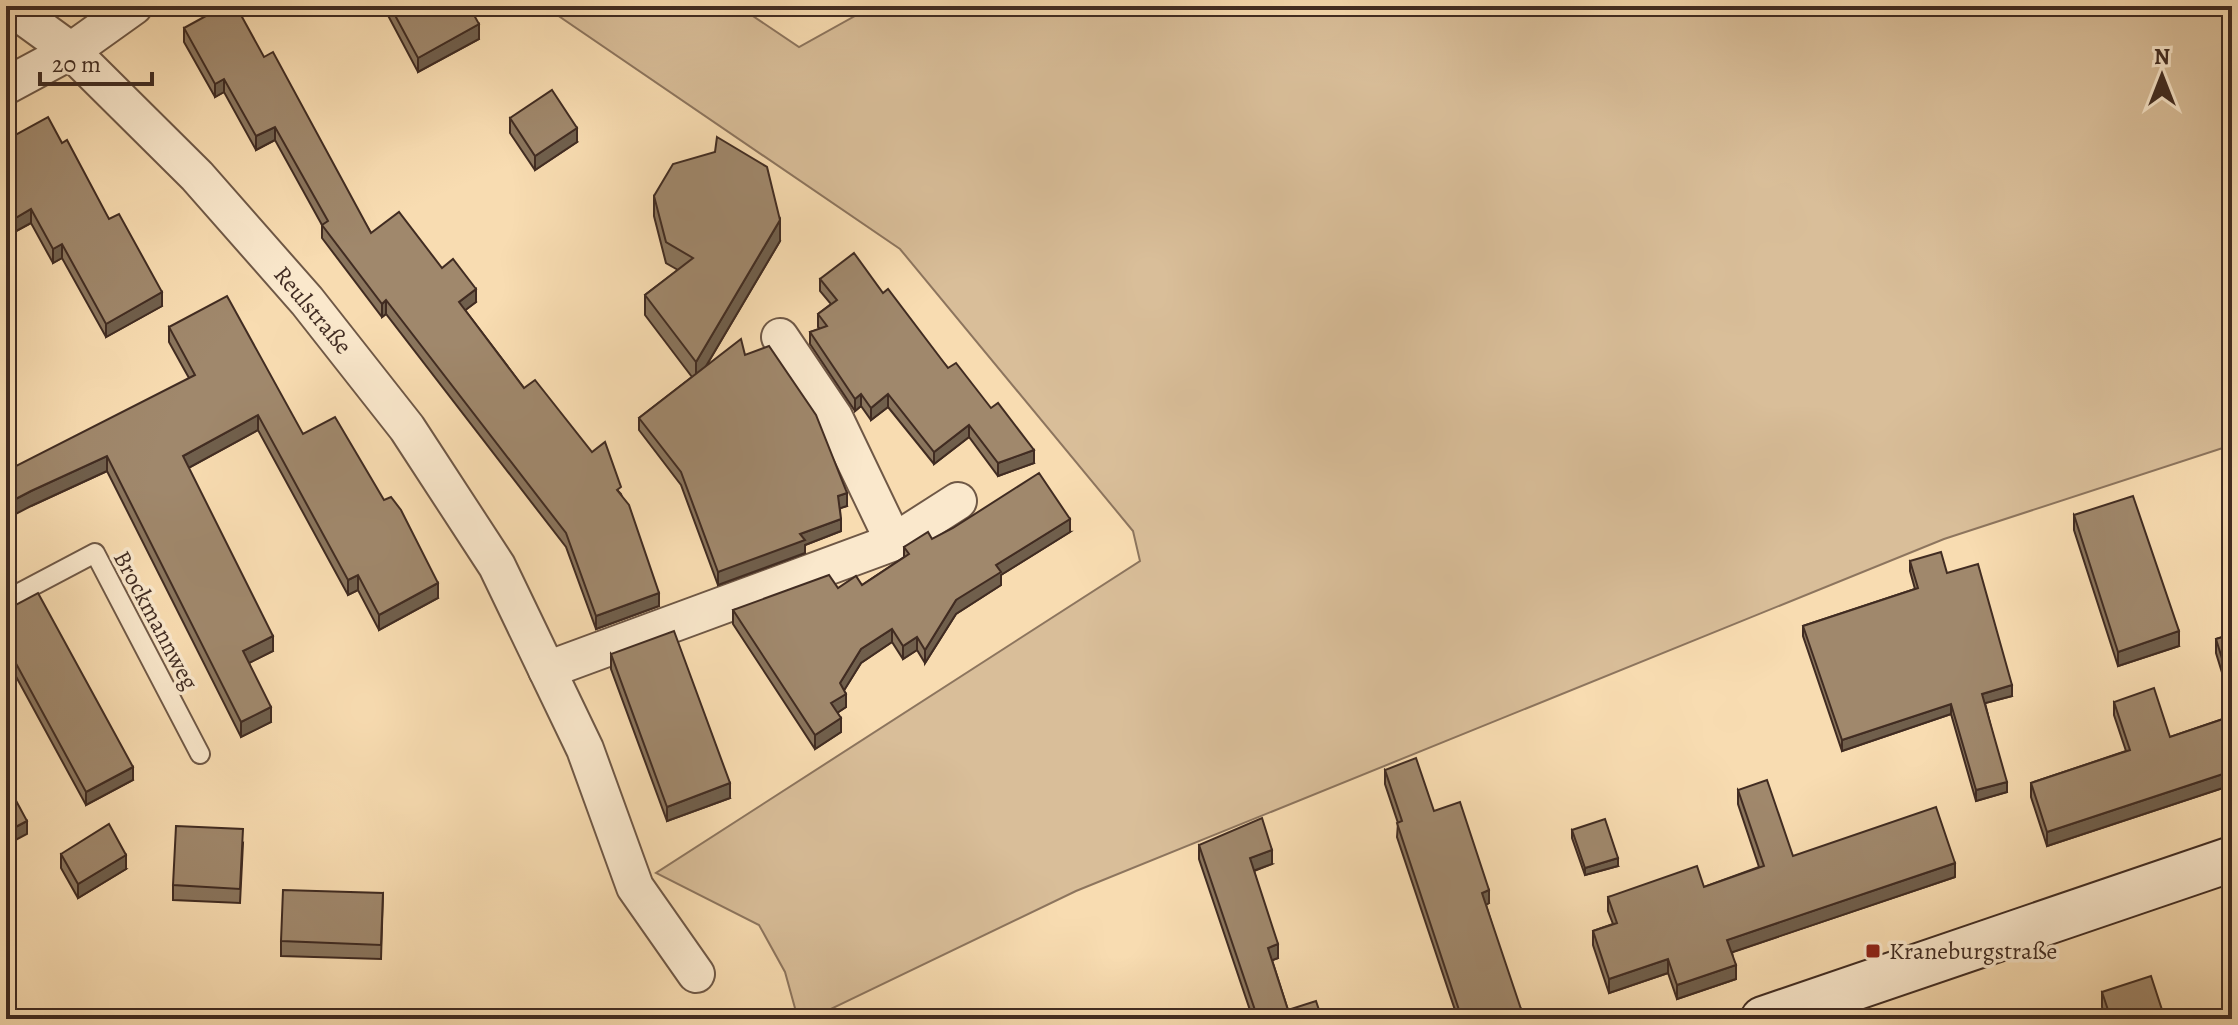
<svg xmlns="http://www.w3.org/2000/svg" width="2238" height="1025" viewBox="0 0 2238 1025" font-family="Alegreya,serif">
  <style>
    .green { fill: #d9be99; stroke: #8d755e; stroke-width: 2 }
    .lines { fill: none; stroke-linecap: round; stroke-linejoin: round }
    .lane-casing { stroke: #6f5846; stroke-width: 22 }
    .street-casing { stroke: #6f5846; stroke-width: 40 }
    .secondary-casing { stroke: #412c22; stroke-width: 48 }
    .lane { stroke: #fae8cc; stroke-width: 18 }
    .street { stroke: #fae8cc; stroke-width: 36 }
    .secondary { stroke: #fae8cc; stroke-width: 44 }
    .wall { fill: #8a755d; stroke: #412c22; stroke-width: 2 }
    .shaded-wall { fill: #705f4c; stroke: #412c22; stroke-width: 2 }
    .building { fill: #a0886c; stroke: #412c22; stroke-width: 2 }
    .poi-dot { fill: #8f2418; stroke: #fae8cc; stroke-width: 3 }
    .labels { text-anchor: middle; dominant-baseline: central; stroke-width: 7; stroke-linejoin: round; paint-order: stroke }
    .street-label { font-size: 24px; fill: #412c22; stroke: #fae8cc }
    .poi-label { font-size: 24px; fill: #412c22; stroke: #fae8cc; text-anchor: start }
  </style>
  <rect width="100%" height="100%" fill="#f8dcb1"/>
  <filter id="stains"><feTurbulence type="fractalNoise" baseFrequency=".0025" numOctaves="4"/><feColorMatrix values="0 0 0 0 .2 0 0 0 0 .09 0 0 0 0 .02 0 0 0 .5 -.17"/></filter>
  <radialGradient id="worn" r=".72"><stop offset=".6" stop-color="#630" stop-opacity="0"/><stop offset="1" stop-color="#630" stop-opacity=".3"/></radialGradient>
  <!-- green -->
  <polygon class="green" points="544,6 738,6 799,47 873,6 2232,6 2232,445 1944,539 1076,891 810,1019 798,1019 785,972 759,925 656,873 1140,561 1133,531 900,249"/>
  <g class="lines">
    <defs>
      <polyline id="lane" points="6,600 95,553 200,754"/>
      <g id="street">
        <polyline points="9,6 71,51 197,176 307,301 407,428 497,566 585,749 635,887 696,974"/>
        <polyline points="6,86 71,51 134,6"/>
        <polyline points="780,337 834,417 894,542"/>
        <polyline points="547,670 894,542 958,501"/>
      </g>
      <polyline id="secondary" points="1763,1019 2232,859"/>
    </defs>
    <!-- lane casing -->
    <use href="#lane" class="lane-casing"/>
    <!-- street casing -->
    <use href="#street" class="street-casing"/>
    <!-- secondary casing -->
    <use href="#secondary" class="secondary-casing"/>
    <!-- lane -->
    <use href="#lane" class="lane"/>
    <!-- street -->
    <use href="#street" class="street"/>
    <!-- secondary -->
    <use href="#secondary" class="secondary"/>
  </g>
  <!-- wall -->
  <g class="wall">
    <polygon points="383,6 469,6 479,39 418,72"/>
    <polygon points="184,28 264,57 371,233 442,268 476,302 465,310 524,388 621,494 659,606 596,629 566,547 386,314 382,317 322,238 322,225 275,140 256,150 224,92 215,97 184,42"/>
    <polygon points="510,118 577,142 535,170 510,133"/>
    <polygon points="6,140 62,143 162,306 106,337 62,258 53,263 31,223 7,236"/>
    <polygon points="654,196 780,241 706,366 745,355 847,506 840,508 841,531 805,545 805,553 718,585 681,485 639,430 639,418 692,377 645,315 645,295 678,270 666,263 654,216"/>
    <polygon points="820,279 883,293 948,368 1034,463 998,476 969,437 934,464 888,407 871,420 861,406 855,411 810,344 810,332 820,329 818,327 818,314 831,304 820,291"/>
    <polygon points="169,327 303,434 438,598 379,630 358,590 348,595 258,430 188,468 273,651 249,663 271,722 241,737 107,471 31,506 189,378 169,342"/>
    <polygon points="2074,515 2179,646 2118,666 2074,530"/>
    <polygon points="1070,532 1001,575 1001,585 956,614 925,663 917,650 903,659 892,642 861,663 844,690 846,707 837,713 841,732 815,749 733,624 733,610 838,588 862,585 904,557 904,547 932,539"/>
    <polygon points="1910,561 1947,573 2012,696 1985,703 2007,792 1976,801 1951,714 1842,751 1803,636 1803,626 1915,589 1910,571"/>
    <polygon points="6,610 133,780 86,805 7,660"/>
    <polygon points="2232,634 2232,705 2216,653 2216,639"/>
    <polygon points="611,654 730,798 667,821 611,669"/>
    <polygon points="2114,702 2170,737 2232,716 2232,785 2047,846 2031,797 2031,783 2126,751 2114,715"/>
    <polygon points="1385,770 1434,811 1489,903 1486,905 1521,1019 1458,1019 1397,837 1398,823 1385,784"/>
    <polygon points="1738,790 1793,856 1955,877 1732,952 1736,979 1677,999 1668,973 1609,993 1593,945 1593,931 1613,924 1608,911 1608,897 1704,887 1759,867 1738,804"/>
    <polygon points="1572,830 1618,866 1585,875 1572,838"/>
    <polygon points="243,843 240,903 173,900 173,885"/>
    <polygon points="1199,845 1272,864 1254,871 1278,958 1272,960 1288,1010 1322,1019 1253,1019 1199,859"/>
    <polygon points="61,854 126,869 78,898 61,868"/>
    <polygon points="383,893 381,959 281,956 281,941"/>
    <polygon points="2102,992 2165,1019 2106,1019 2102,1007"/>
  </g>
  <!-- shaded-wall -->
  <g class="shaded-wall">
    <polygon points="479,24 479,39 418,72 418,58"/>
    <polygon points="224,79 224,92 215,97 215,84"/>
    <polygon points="275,127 275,140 256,150 256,136"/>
    <polygon points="577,128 577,142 535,170 535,156"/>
    <polygon points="31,209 31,223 7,236 7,223"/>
    <polygon points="780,220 780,241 696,383 696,362"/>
    <polygon points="62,244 62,258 53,263 53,249"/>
    <polygon points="476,289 476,302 459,315 459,302"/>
    <polygon points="162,292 162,306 106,337 106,324"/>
    <polygon points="386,300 386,314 382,317 382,304"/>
    <polygon points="861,394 861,406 855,411 855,399"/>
    <polygon points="888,394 888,407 871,420 871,408"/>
    <polygon points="258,415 258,430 183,471 183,456"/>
    <polygon points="969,425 969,437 934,464 934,452"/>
    <polygon points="1034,450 1034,463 998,476 998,463"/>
    <polygon points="107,456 107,471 31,506 6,519 6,504 31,491"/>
    <polygon points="847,493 847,506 838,509 838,496"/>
    <polygon points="841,519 841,531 805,545 805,553 718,585 718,572 800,534"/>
    <polygon points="1070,519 1070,532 1001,575 1001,585 956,614 925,663 925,650 956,600 996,565"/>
    <polygon points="358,575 358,590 348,595 348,580"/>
    <polygon points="438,583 438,598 379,630 379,615"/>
    <polygon points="659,593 659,606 596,629 596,616"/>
    <polygon points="892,629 892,642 861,663 840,697 840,683 861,649"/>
    <polygon points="2179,631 2179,646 2118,666 2118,652"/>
    <polygon points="273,636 273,651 243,666 243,651"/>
    <polygon points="917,637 917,650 903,659 903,646"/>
    <polygon points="2012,685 2012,696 1982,704 1982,694"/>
    <polygon points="846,694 846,707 831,717 831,703"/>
    <polygon points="1951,704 1951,714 1842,751 1842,740"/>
    <polygon points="271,707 271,722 241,737 241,722"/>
    <polygon points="841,718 841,732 815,749 815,735"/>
    <polygon points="133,767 133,780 86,805 86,792"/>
    <polygon points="2232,771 2232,785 2047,846 2047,832"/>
    <polygon points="2007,782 2007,792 1976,801 1976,790"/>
    <polygon points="730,783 730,798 667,821 667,807"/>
    <polygon points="27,821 27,834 6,845 6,832"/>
    <polygon points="1272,850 1272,864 1250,872 1250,858"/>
    <polygon points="126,855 126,869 78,898 78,884"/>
    <polygon points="1618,858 1618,866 1585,875 1585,868"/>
    <polygon points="1955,863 1955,877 1727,954 1727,940"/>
    <polygon points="1489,890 1489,903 1482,907 1482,893"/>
    <polygon points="1278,944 1278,958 1268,962 1268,948"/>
    <polygon points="1668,959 1668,973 1609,993 1609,979"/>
    <polygon points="1736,965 1736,979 1677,999 1677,985"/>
    <polygon points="1521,1009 1521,1019 1491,1019"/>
  </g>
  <!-- building -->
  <g class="building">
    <polygon points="224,6 236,6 264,57 273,52 371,233 399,212 442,268 453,259 476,289 459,302 524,388 535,380 592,452 605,442 621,487 617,490 629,505 659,593 596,616 566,533 386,300 382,304 322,225 328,221 275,127 256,136 224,79 215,84 184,28"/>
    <polygon points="390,6 469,6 479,24 418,58"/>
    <polygon points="552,90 577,128 535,156 510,118"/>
    <polygon points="48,117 62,143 67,140 109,219 119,214 162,292 106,324 62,244 53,249 31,209 7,223 6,221 6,140"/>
    <polygon points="717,137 767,167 780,220 696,362 645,295 693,258 666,242 654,196 673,164 715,152"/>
    <polygon points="854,253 883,293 888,289 948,368 956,363 991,408 998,403 1034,450 998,463 969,425 934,452 888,394 871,408 861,394 855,399 810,332 827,326 818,314 837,300 820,279"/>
    <polygon points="227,296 303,434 335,417 384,500 391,497 401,510 438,583 379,615 358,575 348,580 258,415 183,456 273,636 243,651 271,707 241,722 107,456 31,491 6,504 6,471 195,375 169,327"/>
    <polygon points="741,339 745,355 769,346 816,415 847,493 838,496 841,519 800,534 805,540 718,572 681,472 639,418"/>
    <polygon points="1039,473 1070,519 996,565 1001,572 956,600 925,650 917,637 903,646 892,629 861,649 840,683 846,694 831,703 841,718 815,735 733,610 829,575 838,588 856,576 862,585 909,554 904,547 928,532 932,539 953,528"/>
    <polygon points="2133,496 2179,631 2118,652 2074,515"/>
    <polygon points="1941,552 1947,573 1978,564 2012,685 1982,694 2007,782 1976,790 1951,704 1842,740 1803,626 1918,588 1910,561"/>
    <polygon points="38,593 133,767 86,792 7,647 6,647 6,610"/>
    <polygon points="674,631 730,783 667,807 611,654"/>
    <polygon points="2232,634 2232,691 2216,639"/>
    <polygon points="2154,688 2170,737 2232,716 2232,771 2047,832 2031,783 2130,750 2114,702"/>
    <polygon points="1416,758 1434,811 1460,802 1489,890 1482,893 1521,1009 1491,1019 1462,1019 1397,823 1402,821 1385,770"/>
    <polygon points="1767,780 1793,856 1936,807 1955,863 1727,940 1736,965 1677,985 1668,959 1609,979 1593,931 1617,923 1608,897 1697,866 1704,887 1764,866 1738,790"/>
    <polygon points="6,782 27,821 6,832"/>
    <polygon points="1262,818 1272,850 1250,858 1278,944 1268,948 1288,1010 1316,1001 1322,1019 1258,1019 1199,845"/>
    <polygon points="1605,819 1618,858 1585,868 1572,830"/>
    <polygon points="109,824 126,855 78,884 61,854"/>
    <polygon points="176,826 243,829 240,889 173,885"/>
    <polygon points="283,890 383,893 381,945 281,941"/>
    <polygon points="2151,976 2165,1019 2111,1019 2102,992"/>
  </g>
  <!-- markers -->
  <rect class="poi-dot" x="1865" y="943" width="16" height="16" rx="4"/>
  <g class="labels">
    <!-- street labels -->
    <g class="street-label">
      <text transform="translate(313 310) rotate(50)">Reulstraße</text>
      <text transform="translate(156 620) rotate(62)">Brockmannweg</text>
    </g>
    <!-- poi labels -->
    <g class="poi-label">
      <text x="1889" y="951">Kraneburgstraße</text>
    </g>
  </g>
  <!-- margin -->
  <rect width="2238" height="1025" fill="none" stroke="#f8dcb1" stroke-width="32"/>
  <rect x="8" y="8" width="2222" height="1009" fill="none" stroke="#412c22" stroke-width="4"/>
  <rect x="16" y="16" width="2206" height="993" fill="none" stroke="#412c22" stroke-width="2"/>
  <!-- north arrow -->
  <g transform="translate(2162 76)" stroke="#fae8cc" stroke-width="6" paint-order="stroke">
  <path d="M0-6L14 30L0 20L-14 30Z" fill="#412c22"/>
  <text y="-12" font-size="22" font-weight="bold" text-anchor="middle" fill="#412c22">N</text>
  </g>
  <!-- scale -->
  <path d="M40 72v12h112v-12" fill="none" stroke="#412c22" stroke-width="4"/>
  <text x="52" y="72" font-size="24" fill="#412c22" stroke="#fae8cc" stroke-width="6" paint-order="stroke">20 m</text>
  <rect width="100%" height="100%" filter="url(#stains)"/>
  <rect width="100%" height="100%" fill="url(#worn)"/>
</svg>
